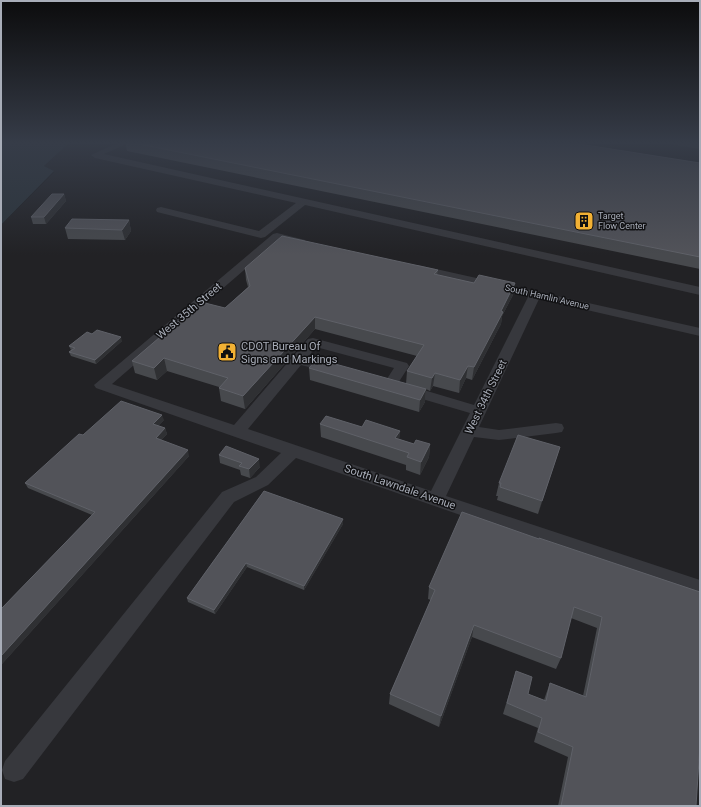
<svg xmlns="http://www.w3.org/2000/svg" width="701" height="807" viewBox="0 0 701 807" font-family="Roboto,sans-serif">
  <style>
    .built { fill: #222225 }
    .water { fill: #2c353c }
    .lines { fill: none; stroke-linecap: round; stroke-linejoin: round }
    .minor { fill: #37383d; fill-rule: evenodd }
    .wall { fill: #47494d }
    .shaded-wall { fill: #2f3033 }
    .building { fill: #525359; stroke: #5f6168 }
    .labels { text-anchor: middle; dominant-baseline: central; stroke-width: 3; stroke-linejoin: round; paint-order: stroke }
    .far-poi-label { font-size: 9px; fill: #a8adb8; stroke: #111113; text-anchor: start }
    .far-street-label { font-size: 9px; fill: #a8adb8; stroke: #111113 }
    .street-label { font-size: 11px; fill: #a8adb8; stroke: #111113 }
    .poi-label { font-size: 11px; fill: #a8adb8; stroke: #111113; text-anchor: start }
  </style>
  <rect width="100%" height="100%" fill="#161618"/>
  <!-- built -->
  <polygon class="built" points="70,142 657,142 700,148 700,806 1,806 1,225 54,172 44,166"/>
  <!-- water -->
  <polygon class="water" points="1,142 70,142 44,166 54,171 1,225"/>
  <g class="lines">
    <!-- minor -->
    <g class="minor">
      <polygon points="120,142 131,142 104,154 700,287 700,295 305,205 265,237 261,238 157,212 156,210 157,208 161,207 259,231 296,203 95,158 91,155"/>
      <polygon points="666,142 700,143 700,149 670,144"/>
      <polygon points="277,233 305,240 306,242 301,245 279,240 112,384 234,425 308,339 313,338 407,363 409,366 395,388 390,390 385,388 383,385 394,368 316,347 307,358 337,366 339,369 337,372 332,373 301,365 248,429 431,491 470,413 402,393 400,390 402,387 407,385 474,405 528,297 414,270 412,268 414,266 418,265 700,328 700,336 539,299 479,427 499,430 556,423 562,424 564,428 562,432 556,433 499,440 474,437 446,496 700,580 700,598 296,458 268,485 234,502 23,779 14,782 5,779 2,770 5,761 222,492 256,477 281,453 96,388 94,385 273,234"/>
    </g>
  </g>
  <!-- wall -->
  <g class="wall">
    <polygon points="125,142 567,142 700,163 700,269 127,151"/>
    <polygon points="64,194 66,201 46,224 33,224 31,217"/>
    <polygon points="129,220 131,231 125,240 68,239 65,228"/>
    <polygon points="245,268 438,270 437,275 474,283 515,283 513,295 502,316 501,324 472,380 466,378 459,393 433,386 430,391 426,389 425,402 419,412 310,380 309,368 406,384 407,371 417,356 315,329 245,409 221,401 219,388 219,387 167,371 157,380 135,373 132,361 225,308 248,287 246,280"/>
    <polygon points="122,341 96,364 71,356 69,352 71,350 69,346"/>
    <polygon points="164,420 158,426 165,428 167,434 161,440 189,456 1,665 1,608 2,608 92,515 28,488 25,483 83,435"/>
    <polygon points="320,424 400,431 399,439 414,444 430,444 429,457 420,475 406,470 406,465 321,437"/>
    <polygon points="560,447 538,514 497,500 498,496 496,496 499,483"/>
    <polygon points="219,455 260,467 250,478 241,475 240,470 220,463"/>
    <polygon points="264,491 343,524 304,590 247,567 215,614 188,602 187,598"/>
    <polygon points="539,539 700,592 696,806 558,806 568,757 534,742 538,728 503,714 516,671 528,694 544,700 546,694 550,683 583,696 597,628 571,618 561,658 556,669 472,637 439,727 389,704 390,694 431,600 428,599 429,587"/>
  </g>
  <!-- shaded-wall -->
  <g class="shaded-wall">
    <polygon points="64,194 66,201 46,224 44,217"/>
    <polygon points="129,220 131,231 125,240 122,230"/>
    <polygon points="515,283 513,295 502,316 501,324 472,380 474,367 501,311"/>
    <polygon points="315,317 315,329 245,409 243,396"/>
    <polygon points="121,337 122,341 96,364 95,360"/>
    <polygon points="164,358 167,371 157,380 154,368"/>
    <polygon points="468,366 466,378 459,393 460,380"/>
    <polygon points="435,373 433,386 430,391 432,378"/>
    <polygon points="426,389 425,402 419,412 420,400"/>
    <polygon points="162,415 164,420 155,430 153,424"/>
    <polygon points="165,428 167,434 158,443 156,438"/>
    <polygon points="400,431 399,443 395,438"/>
    <polygon points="430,444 429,457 420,475 421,462"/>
    <polygon points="560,447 556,460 538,514 542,501"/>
    <polygon points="188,450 189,456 1,665 1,656"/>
    <polygon points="259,459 260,467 250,478 249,469"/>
    <polygon points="343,519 343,524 304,590 304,586"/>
    <polygon points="246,563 247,567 215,614 214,610"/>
    <polygon points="474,625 472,637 439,727 441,716"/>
  </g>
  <!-- building -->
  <g class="building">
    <polygon points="129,142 567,142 700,163 700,257"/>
    <polygon points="52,194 64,194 44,217 31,217"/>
    <polygon points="72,219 129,220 122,230 65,228"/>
    <polygon points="282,236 438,270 434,274 474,283 479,275 515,283 501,311 503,312 474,367 468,366 460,380 435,373 432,378 407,371 424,345 315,317 243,396 219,388 228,378 164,358 154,368 132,361 201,302 225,308 250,286 245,268"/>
    <polygon points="97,330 121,337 95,360 69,352 75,348 69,346 87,332 92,334"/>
    <polygon points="317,359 426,389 420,400 309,368"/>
    <polygon points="121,401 162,415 153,424 165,428 156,438 188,450 1,656 1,608 2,608 95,512 25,483 79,434 83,435"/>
    <polygon points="326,416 362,427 366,420 400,431 395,438 414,444 416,440 430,444 421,462 407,457 409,453 320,424"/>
    <polygon points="518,435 560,447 542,501 500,487 501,483 499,483"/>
    <polygon points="226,446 259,459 249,469 239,466 242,463 219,455"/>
    <polygon points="264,491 343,519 304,586 246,563 214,610 187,598"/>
    <polygon points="462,512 539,539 539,538 700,592 700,745 696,806 561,806 573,747 538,732 542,718 507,703 516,671 532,677 528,694 546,701 550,683 586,697 602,617 574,607 561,658 474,625 441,716 390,694 435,590 429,587"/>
  </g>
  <!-- sky -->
  <linearGradient id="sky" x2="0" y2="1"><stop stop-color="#0c0c0d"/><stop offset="0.56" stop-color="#363c48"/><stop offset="1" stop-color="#363c48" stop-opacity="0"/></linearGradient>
  <rect width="701" height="255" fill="url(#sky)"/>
  <!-- icons -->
  <defs>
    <symbol id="building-square" viewBox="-11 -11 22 22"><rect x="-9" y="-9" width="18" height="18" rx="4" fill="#f2b134" stroke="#111113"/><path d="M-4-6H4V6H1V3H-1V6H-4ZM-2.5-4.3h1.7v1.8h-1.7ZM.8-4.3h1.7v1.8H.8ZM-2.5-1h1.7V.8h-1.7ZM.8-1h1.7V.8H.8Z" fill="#111"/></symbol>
    <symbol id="civic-square" viewBox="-11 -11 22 22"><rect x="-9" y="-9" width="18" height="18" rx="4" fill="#f2b134" stroke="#111113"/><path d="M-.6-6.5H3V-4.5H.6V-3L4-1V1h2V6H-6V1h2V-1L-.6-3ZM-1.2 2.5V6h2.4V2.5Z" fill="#111"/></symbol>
  </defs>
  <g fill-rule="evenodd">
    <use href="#building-square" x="573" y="210" width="22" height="22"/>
    <use href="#civic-square" x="216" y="341" width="22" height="22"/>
  </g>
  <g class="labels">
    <!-- far-poi labels -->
    <g class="far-poi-label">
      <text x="598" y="216">Target<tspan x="598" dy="10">Flow Center</tspan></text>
    </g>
    <!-- far-street labels -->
    <g class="far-street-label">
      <text transform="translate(547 297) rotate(13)">South Hamlin Avenue</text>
    </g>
    <!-- street labels -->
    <g class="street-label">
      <text transform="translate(189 311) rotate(-40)">West 35th Street</text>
      <text transform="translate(486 397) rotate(-64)">West 34th Street</text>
      <text transform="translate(400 487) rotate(19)">South Lawndale Avenue</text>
    </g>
    <!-- poi labels -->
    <g class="poi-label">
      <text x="241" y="346">CDOT Bureau Of<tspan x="241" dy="13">Signs and Markings</tspan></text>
    </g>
  </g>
  <!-- border -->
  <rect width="701" height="807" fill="none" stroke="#a8adb8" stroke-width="4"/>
</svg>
